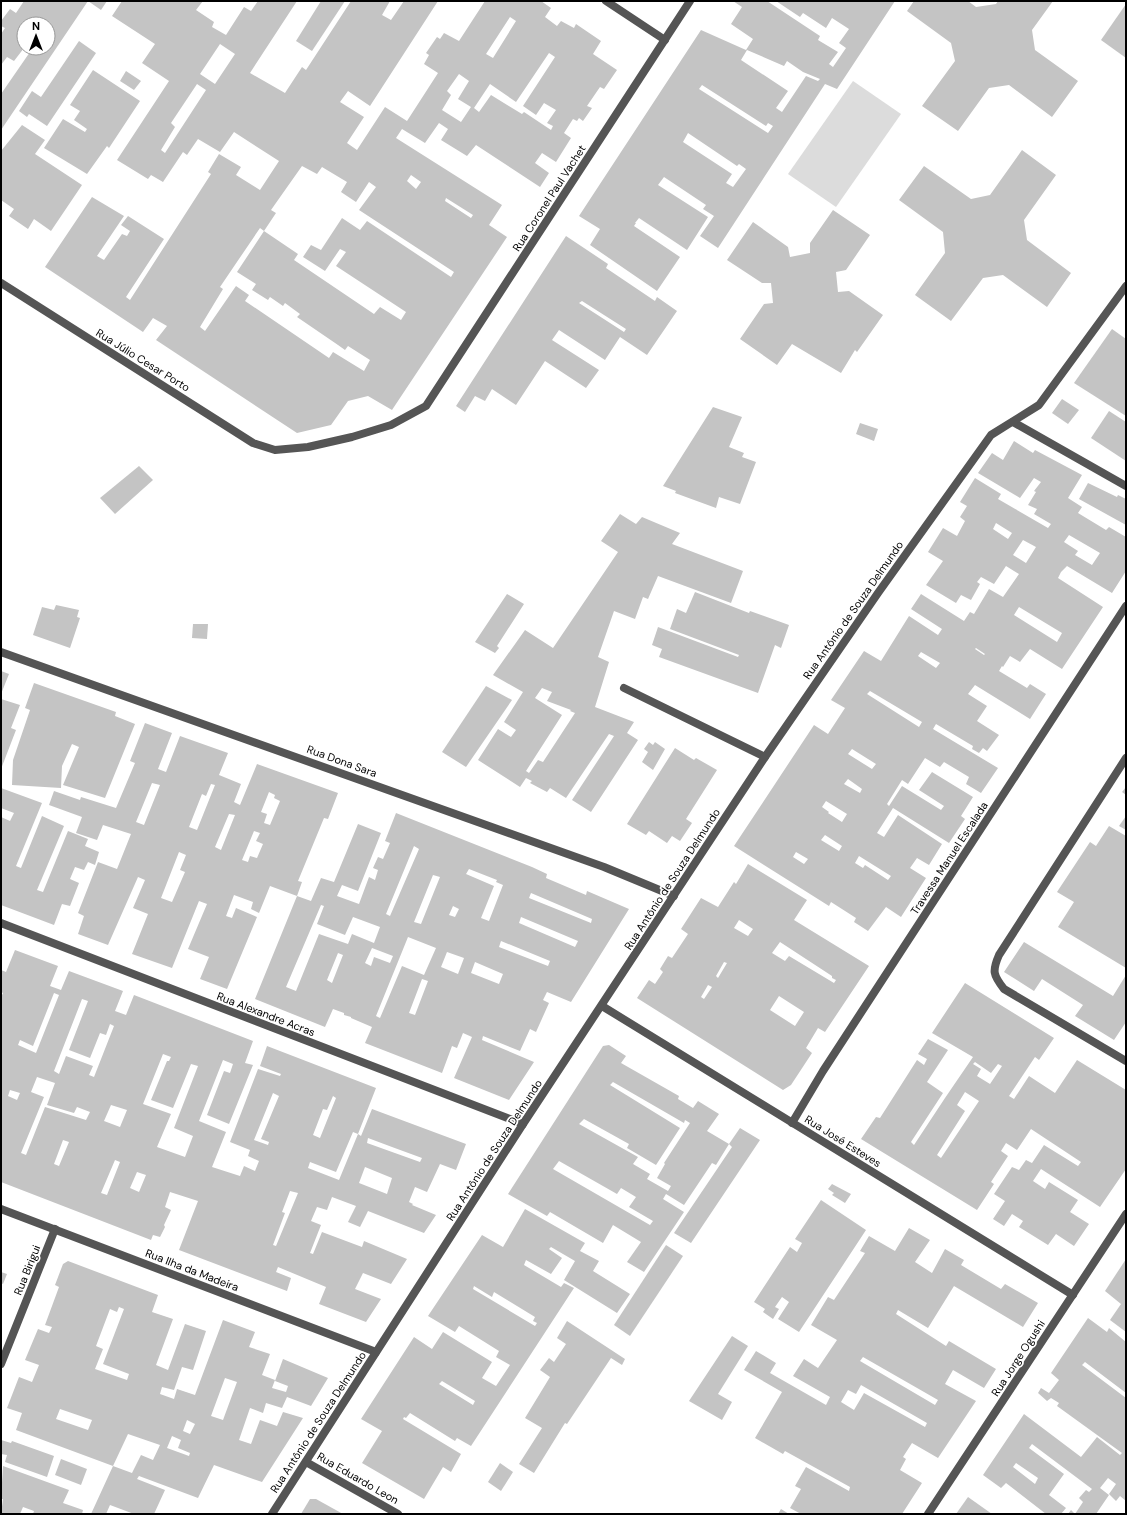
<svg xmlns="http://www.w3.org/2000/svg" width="1127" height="1515" viewBox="0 0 1127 1515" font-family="'DM Sans',sans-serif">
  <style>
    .green { fill: #dcdcdc }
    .building { fill: #c4c4c4; fill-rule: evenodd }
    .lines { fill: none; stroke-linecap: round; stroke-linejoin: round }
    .street { stroke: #555; stroke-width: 8 }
    .labels { text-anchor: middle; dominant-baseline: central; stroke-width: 3.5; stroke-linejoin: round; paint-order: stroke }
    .street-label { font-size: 11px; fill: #000; stroke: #fff }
  </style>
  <rect width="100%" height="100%" fill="#fff"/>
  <!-- green -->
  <polygon class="green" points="853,81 901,114 836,207 788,174"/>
  <!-- building -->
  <g class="building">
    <polygon points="24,1 107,1 101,10 88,1 1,130 1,94 30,52 25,48 48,48 48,24 24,24 24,48 14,61 7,57 1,65 1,34 5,28 1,26 1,21 10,9 16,13"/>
    <path d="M122,1H203L196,10L214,22L212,27L226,35L244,7L251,11L258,1H297L250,73L285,93L302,67L306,70L351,1H390L382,15L391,20L404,1H438L370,106L348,91L340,102L364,117L347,143L357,150L385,107L407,121L438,73L424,64L429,55L426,53L437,37L440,39L444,33L459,41L485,1H541L551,8L545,17L557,26L561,21L574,28L576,24L601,41L593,54L617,70L604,89L600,87L587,106L592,108L583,121L579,118L577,121L573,119L564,133L571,138L556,162L542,153L535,163L549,173L540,187L476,145L467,156L441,140L448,129L439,123L425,143L402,129L396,138L502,205L489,225L507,237L392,410L368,396L348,401L331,425L297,433L156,340L167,326L153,318L143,332L45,267L92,197L124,216L97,256L104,260L122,234L127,236L130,231L121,225L128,216L164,239L126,297L130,300L211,174L208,172L219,154L241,167L236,175L260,190L279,161L234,132L220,152L198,139L187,155L183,152L163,182L151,175L148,179L117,160L169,81L142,63L155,44L112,16ZM510,17L516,21L493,58L486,54ZM220,44L235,54L215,84L200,74ZM549,53L555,57L523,106L536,115L544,103L556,110L547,123L553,126L551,130L524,112L522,114L491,95L479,112L474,108L490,84L516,102ZM459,74L469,81L458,99L471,107L461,122L442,110L451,95L447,91ZM197,84L206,90L165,153L161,150L175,127L171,123ZM302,166L317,174L322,167L347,182L341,192L356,202L369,182L376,187L359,210L454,272L451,277L367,221L360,230L342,218L321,250L311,245L303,257L325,271L340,249L346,252L336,266L406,312L401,320L380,307L374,314L294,260L298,254L264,231L237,272L256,284L252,290L268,300L270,297L283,306L285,303L300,314L297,317L338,345L345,350L348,346L370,360L364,371L333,352L329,358L245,301L249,295L236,286L205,331L200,327L223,289L220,287L260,228L264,231L276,213L271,210ZM411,175L421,182L416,189L407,181ZM446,198L473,215L471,218L445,201Z"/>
    <polygon points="321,1 345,1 312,51 296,41"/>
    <path d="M733,1H767L820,36L818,40L838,52L829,64L833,67L846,48L839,43L849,29L832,18L826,28L803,13L800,17L776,1H895L837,89L825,84L718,248L700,236L714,216L703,209L706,205L664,177L658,185L708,217L687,250L639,218L635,223H636L634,226L680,257L657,291L590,245L600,229L579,216L701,30L746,50L753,39L731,24L742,7ZM747,50L784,66L787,61L803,72L820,79L818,81L806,76L782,112L776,108L788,91L741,60ZM702,85L766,126L768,123L773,126L768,133L699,89ZM688,133L737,166L739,164L746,169L733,187L726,183L732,174L683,142Z"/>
    <polygon points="914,1 968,1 976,7 996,4 998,1 1053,1 1032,30 1035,50 1078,81 1052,117 1009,85 989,88 958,131 922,106 955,61 951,43 907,11"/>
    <polygon points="1126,4 1126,58 1101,40"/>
    <polygon points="79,41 96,53 47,126 29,114 27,117 19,111 32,91 41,97"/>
    <polygon points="93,70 140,101 109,148 107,146 87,174 44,148 63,119 85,132 87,129 74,120 80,111 70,105"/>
    <polygon points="126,71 141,81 134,90 120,81"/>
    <polygon points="22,125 45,140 35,154 82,185 51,231 34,219 28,229 9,216 14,209 1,200 1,151"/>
    <polygon points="1022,150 1056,175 1024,220 1027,240 1071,273 1047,307 1003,275 983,278 951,321 915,295 945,253 943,232 899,200 924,166 971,199 990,195"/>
    <polygon points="833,210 870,235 846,270 836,272 838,292 849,291 883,315 857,352 855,350 841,373 792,344 777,365 740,339 764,304 773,303 771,283 762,283 727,260 753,222 788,247 790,257 810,253 810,243"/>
    <path d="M566,236L608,264L606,268L655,301L657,297L677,311L647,355L620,337L605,360L559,330L552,340L599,370L586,388L545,361L516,405L492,389L485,401L475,396L465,412L456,406ZM582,301L626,329L624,332L579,303Z"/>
    <polygon points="1112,329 1126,339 1126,416 1074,383"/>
    <polygon points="1062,399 1079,410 1068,424 1052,413"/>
    <polygon points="713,407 742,417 729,447 744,453 742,457 756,462 740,504 719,497 716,508 675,493 676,491 663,486"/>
    <polygon points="1109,411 1126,422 1126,461 1091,438"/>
    <polygon points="860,423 878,429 874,441 856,434"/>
    <path d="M1014,441L1033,453L1035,450L1082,475L1068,498L1082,507L1078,513L1106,530L1109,527L1126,537V571L1112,593L1067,566L1061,572L1058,578L1103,607L1062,669L1030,649L1020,662L1010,656L1003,667L1002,666L999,671L1027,688L1030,684L1046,694L1030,719L975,685L968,694L987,706L977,721L999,735L987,751L983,748L979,753L972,749L973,746L936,724L933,729L998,768L981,793L966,784L969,777L944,762L940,767L925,758L908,784L902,780L887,804L889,806L902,786L941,810L944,806L919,790L932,772L973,797L961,816L965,819L949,843L893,808L877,833L884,837L898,815L942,844L929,865L917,858L910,868L926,878L901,917L886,907L868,931L854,922L856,918L831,902L829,906L734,846L814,725L828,734L845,708L831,700L864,651L881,661L909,616L938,635L942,629L911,609L921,594L964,621L970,612L974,614L989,589L1003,597L1019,574L1006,566L994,584L981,577L977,582L980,584L971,600L961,595L956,603L926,585L943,561L928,552L943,528L957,536L965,521L960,517L967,506L960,502L975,478L1001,494L998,499L1048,528L1051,524L1034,514L1037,509L1028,505L1036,492L1034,491L1041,482L1034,478L1020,498L978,473L992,453L1003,460ZM996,523L1012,533L1008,539L993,529ZM1069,535L1100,553L1092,565L1075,555L1078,551L1064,542ZM1023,540L1036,547L1026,563L1013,555ZM1019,607L1062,633L1057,642L1014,615ZM976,648L985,654L984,655L975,649ZM921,652L940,663L936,668L918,656ZM870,691L922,722L919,727L867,694ZM852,749L876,764L872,769L848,754ZM848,779L862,789L860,793L844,784ZM826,801L847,814L842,822L828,813L829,812L822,807ZM825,835L842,846L839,851L821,840ZM796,852L808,859L804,864L793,857ZM859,856L891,876L888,880L865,865L863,868L855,863Z"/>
    <polygon points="139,466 153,480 115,514 100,498"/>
    <polygon points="1088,483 1117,497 1118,495 1126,499 1126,525 1079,499"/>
    <path d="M620,514L636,524L642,517L680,533L672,544L743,571L731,603L658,576L648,599L643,597L635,619L614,611L598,657L609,662L595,707L634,722L627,733L638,740L591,812L572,800L614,736L609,734L566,798L550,788L547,792L530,783L532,781L526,778L520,787L478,760L498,729L511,737L516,730L504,722L523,692L493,675L525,630L553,648L618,552L601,541ZM542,688L552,692L547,701L571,710L570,711L575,713L543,762L538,760L529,773L526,771L562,715L535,698Z"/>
    <polygon points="695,592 749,613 750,611 789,625 781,648 775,645 758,693 659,657 662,649 652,645 658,627 738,657 739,655 670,629 677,609 686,613"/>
    <polygon points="507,594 524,604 497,646 499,648 495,653 475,642"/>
    <polygon points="56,605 79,610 77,617 80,618 70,648 33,635 42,607 54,610"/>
    <polygon points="193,624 208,624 207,639 192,638"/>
    <polygon points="1,671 9,674 1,694"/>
    <polygon points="34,683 116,712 115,716 135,724 105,798 63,785 79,747 72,744 62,766 61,788 12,785 13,760 30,710 25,708"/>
    <polygon points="486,686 512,700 466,767 442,752"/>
    <polygon points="1,699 20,705 11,728 16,730 1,769"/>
    <path d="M145,723L172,733L158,769L166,772L180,736L228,753L219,775L241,784L234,802L240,805L257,764L338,793L328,819L324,818L298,881L302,882L297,896L270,886L259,913L251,909L253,902L234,895L226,916L232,918L236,908L257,917L227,989L200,979L209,957L188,949L207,904L199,901L172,968L132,954L148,914L133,908L145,880L138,877L108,945L78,934L84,916L78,913L98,862L117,869L131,834L103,825L97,840L76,833L82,817L49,805L54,791L80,800L81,797L116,808L135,763L130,761ZM152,783L160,785L144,825L136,822ZM211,784L215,785L197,830L189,827L202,794L206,796ZM269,792L275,795L274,798L280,801L270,825L264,823L267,814L261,812ZM229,814L235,815L221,850L215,847ZM254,831L260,833L256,841L263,844L257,858L250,856L248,862L242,860ZM179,852L186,855L180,870L185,872L172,902L161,898Z"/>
    <polygon points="649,742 653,745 655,742 665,749 653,770 642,762 648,752 644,749"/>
    <polygon points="675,748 694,760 696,758 717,770 686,819 692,823 680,841 672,836 667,843 649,831 646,835 627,824"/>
    <polygon points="1126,787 1126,795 1122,792"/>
    <polygon points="1,788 42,803 16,866 21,868 42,816 64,826 37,890 43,892 68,831 88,839 85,846 99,852 95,865 88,862 84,870 75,867 70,879 79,883 70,906 62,904 54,925 1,905 1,817 10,821 14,813 1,808"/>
    <path d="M396,813L532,867L547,874L546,878L586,895L587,891L629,909L571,1002L547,992L543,1000L549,1003L536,1032L530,1029L520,1051L483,1036L482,1040L534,1062L509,1100L454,1078L472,1037L463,1033L457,1048L452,1046L442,1073L365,1043L372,1027L351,1018V1017L344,1015V1013L333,1009L325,1027L255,999L297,896L311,901L321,878L334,882L358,824L381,833L358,891L342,885L337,896L359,904L369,877L375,880L378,870L373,868L378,857L383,859L390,843L385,841ZM414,846L419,849L390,916L386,914ZM469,869L497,880L496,882L503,885L489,921L481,918L494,886L466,874ZM433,875L440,877L421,924L414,922ZM531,893L592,919L591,923L529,898ZM321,905L324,906L317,924L345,935L353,917L380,927L374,943L352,934L348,944L319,934L296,991L286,987ZM453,906L459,909L455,917L449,915ZM521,917L578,941L575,947L519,923ZM408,937L436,948L424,975L402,966L380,1018L376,1016ZM501,941L550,961L548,966L499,947ZM372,948L393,956L390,963L374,957L371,966L365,963ZM447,952L464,958L458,974L441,967ZM338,953L343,955L332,983L327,980ZM475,962L503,974L499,984L471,973ZM422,979L428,981L415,1015L409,1013Z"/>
    <polygon points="1126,816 1126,830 1119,826"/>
    <polygon points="1109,826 1126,836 1126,968 1058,927 1074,902 1057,892 1090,842 1096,846"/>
    <path d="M748,864L807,900L794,920L869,966L825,1032L818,1028L806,1048L812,1053L791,1085L783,1090L637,998L649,980L655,984L663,972L660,969L668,956L672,958L688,934L681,929L701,898L718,907L734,882L736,884ZM739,920L753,929L748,936L734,928ZM780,942L832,976V978L836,980L834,983L789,956L785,961L772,953ZM724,962L727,963L718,978L716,976ZM708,985L712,987L704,999L701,997ZM779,996L804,1012L795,1026L770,1010Z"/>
    <polygon points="1024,942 1113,996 1126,975 1126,1022 1114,1040 1075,1016 1083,1005 1042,979 1034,991 1004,972"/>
    <path d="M15,950L58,966L50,986L61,990L69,971L123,991L115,1011L126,1015L134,995L253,1041L245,1063L253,1065L229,1124L207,1115L224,1071L230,1073L233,1064L223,1060L199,1121L226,1132L212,1167L240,1176L244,1166L255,1171L259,1161L248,1156L250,1150L230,1142L258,1069L280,1076L281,1074L260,1066L267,1046L376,1088L358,1134L353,1132L336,1172L310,1162L308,1168L339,1180L358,1134L361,1136L372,1109L466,1144L456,1170L440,1164L427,1192L415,1187L409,1202L413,1204L412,1205L436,1215L424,1233L368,1211L360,1227L348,1222L356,1206L332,1197L327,1210L317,1207L311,1221L321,1225L310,1253L313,1254L322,1232L362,1247L364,1241L407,1259L391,1284L363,1273L355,1289L381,1299L366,1322L319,1304L326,1287L278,1267L276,1272L291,1278L287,1291L179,1250L198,1201L170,1192L165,1207L171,1210L164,1225L165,1227L160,1237L153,1235L151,1240L1,1182V997L3,993L1,992V970L6,972ZM54,993L59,995L36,1053L18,1045L20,1040L33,1046ZM82,999L88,1001L69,1050L90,1058L100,1033L106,1035L110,1024L114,1026L94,1077L89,1075L93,1066L66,1056L59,1074L54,1071ZM163,1054L171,1057L169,1061H167L151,1100L173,1108L191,1064L198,1066L174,1128L193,1136L185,1157L157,1147L171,1114L143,1104ZM37,1077L55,1083L47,1105L74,1113L77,1107L90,1112L86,1120L45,1107L26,1155L21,1153L44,1097L31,1092ZM10,1090L20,1093L17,1100L8,1096ZM273,1093L279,1096L261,1139L269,1142L268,1145L254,1140ZM333,1096L336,1098L320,1138L313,1135L323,1109L327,1110ZM111,1105L127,1110L120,1127L104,1121ZM368,1138L392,1147L422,1158L420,1162L367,1143ZM63,1140L69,1142L59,1166L54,1164ZM115,1160L120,1162L107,1195L101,1193ZM365,1167L392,1178L387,1194L359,1183ZM137,1172L146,1175L139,1192L130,1188ZM290,1191L298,1193L276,1246L273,1245L285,1213L282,1212Z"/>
    <path d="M965,983L1054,1038L1039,1060L1035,1057L1009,1096L1014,1099L1029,1076L1055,1093L1077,1060L1126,1090V1169L1100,1207L1041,1169L1033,1181L1045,1189L1049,1182L1078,1200L1070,1212L1089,1224L1074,1246L1056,1234L1048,1245L1019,1227L1023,1221L1012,1214L1004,1226L993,1219L1005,1201L994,1194L1012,1167L1019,1170L1026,1160L1032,1163L1044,1145L1078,1166L1081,1162L1031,1129L1017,1150L1006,1143L1001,1151L1008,1156L991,1182L994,1184L977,1210L861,1139L876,1117L880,1118L917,1060L924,1065L927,1059L918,1054L928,1039L948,1050L927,1082L943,1093L911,1142L914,1145L945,1098L973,1057L932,1033ZM975,1062L991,1073L998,1064L1002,1066L990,1084L977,1076L981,1069L973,1064ZM965,1092L979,1101L941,1158L937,1155L965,1111L957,1105Z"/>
    <path d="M609,1045L626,1056L621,1063L679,1096L678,1099L693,1108L698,1101L719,1114L707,1131L729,1144L716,1165L712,1163L684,1205L666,1194L663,1199L684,1212L644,1272L627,1262L641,1242L613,1225L603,1243L550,1212L547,1216L508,1194L603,1046ZM613,1082L684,1123L685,1120L690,1123L664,1163L665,1164L657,1178L671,1186L668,1191L647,1179L650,1174L633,1164L638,1157L579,1124L584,1119L629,1144L627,1148L656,1165L680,1128L610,1085ZM559,1161L617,1194L621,1188L636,1197L629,1207L653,1221L650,1225L553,1169Z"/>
    <polygon points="740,1128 760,1140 691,1243 674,1233 732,1147 729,1144"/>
    <polygon points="832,1184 851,1194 845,1203 832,1195 834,1193 828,1189"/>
    <polygon points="821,1200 866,1230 799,1332 778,1319 789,1302 782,1297 775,1307 779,1309 773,1319 763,1312 765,1309 754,1302 790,1247 797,1252 802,1243 795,1239"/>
    <path d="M525,1209L585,1243L580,1251L599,1261L593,1271L630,1294L617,1313L564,1280L575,1261L551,1247L549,1249L562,1258L551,1274L526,1260L524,1265L561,1287L564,1283L574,1288L471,1446L457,1438L455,1441L410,1413L406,1418L404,1417L403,1419L461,1454L451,1472L443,1467L424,1499L362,1463L382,1431L361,1419L414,1337L432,1349L443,1332L492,1362L482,1378L496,1386L510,1365L496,1357L499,1351L459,1326L455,1332L428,1316L482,1235L503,1247ZM474,1286L492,1297L494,1292L535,1317L533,1321L537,1323L535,1326L473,1289ZM442,1381L475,1401L473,1405L439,1384Z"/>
    <path d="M909,1228L930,1240L915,1262L932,1273L945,1249L964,1260L961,1265L1001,1289L1005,1284L1038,1303L1023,1327L954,1286L928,1328L898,1310L896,1314L946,1346L949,1341L996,1369L984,1388L953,1370L945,1384L976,1401L938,1458L912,1443L903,1457L906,1459L900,1470L922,1483L902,1514H801L790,1508L801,1489L795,1486L806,1467L849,1491L850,1487L785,1451L783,1454L755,1438L782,1392L744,1370L756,1351L776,1363L770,1373L826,1405L830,1397L793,1376L804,1359L818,1368L837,1340L811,1325L828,1297L834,1300L865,1253L860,1251L869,1236L895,1251ZM863,1357L938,1400L935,1405L860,1361ZM861,1385L927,1423L925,1427L864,1393L854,1410L841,1402L848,1390L856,1394Z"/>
    <polygon points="666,1245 683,1256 630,1336 614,1325"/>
    <polygon points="1126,1259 1126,1332 1110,1320 1121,1304 1105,1291"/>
    <path d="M68,1261L158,1295L152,1312L173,1319L156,1365L168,1370L185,1324L206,1331L193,1370L182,1367L174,1390L162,1387L160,1394L174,1399L177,1389L195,1395L223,1320L255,1332L249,1347L270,1354L262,1375L275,1380L272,1388L286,1392L288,1386L275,1381L283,1359L328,1378L311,1406L287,1397L282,1408L266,1403L263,1413L250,1408L239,1440L251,1444L260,1420L277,1426L283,1412L303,1418L262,1482L214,1465L198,1498L139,1476L137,1479L165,1490L154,1514H134L110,1505L106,1514H91L113,1466L132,1473L141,1455L153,1460L160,1445L128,1434L113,1466L16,1430L22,1413L7,1408L19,1377L32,1382L39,1365L25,1360L38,1329L49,1333L52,1327L45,1325L59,1287L55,1285L63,1264ZM119,1307L124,1309L103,1364L129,1374L127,1380L95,1369L103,1349L96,1346L110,1309L117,1312ZM225,1378L237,1382L223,1420L211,1416ZM60,1409L92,1420L88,1430L56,1419ZM187,1420L195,1424L190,1434L183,1431ZM172,1436L181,1440L178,1448L190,1453L189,1456L167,1448Z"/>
    <polygon points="1,1272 7,1274 3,1284 1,1283"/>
    <path d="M1088,1318L1107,1332L1109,1328L1126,1342V1393L1085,1362L1082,1365L1126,1398V1501L1120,1496L1116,1501L1109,1494L1116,1484L1108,1478L1100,1488L1109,1495L1096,1514H1068L1071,1510L1075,1514L1083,1502L1079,1498L1086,1490L1089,1492L1092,1489L1032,1444L1029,1448L1064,1474L1049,1495L1066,1508L1061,1514H1046L1006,1483L1001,1488L983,1475L1024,1414L1081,1457L1097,1437L1120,1455L1122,1453L1057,1406L1059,1403L1051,1398L1047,1401L1038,1393L1041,1388L1049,1393L1059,1380L1051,1373ZM1016,1463L1038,1478L1035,1484L1013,1467Z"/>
    <polygon points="567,1321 625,1359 622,1365 611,1358 567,1424 565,1423 534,1473 519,1464 542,1428 525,1418 550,1377 540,1370 549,1358 554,1362 566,1344 557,1338"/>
    <polygon points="732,1336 748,1346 718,1394 732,1402 722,1420 689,1401"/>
    <polygon points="1,1440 11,1443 12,1441 54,1456 47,1477 5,1462 7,1455 1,1454"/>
    <polygon points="61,1459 87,1469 81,1485 55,1475"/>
    <polygon points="500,1463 513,1472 501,1491 488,1482"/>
    <polygon points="3,1466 69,1490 63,1503 83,1510 82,1514 33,1514 34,1511 23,1507 20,1514 1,1514 3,1499 1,1499"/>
    <polygon points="968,1497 992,1514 956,1514"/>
    <polygon points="310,1499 316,1499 343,1514 301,1514"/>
    <polygon points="781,1509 789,1514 778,1514"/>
  </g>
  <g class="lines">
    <!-- street -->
    <g class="street">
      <polyline points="606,1 665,40"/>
      <polyline points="1,283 253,443 275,450 308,447 352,437 391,425 426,406 690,1"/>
      <polyline points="1013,422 1126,486"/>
      <polyline points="1,652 604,867 674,896"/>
      <polyline points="624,688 765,757"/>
      <path d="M1126,758L999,955C992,971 993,975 1004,989L1126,1061"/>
      <polyline points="1,923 523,1124"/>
      <polyline points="602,1006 1073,1295"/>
      <polyline points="792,1123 823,1071 1126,606"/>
      <polyline points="1,1209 376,1352"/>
      <polyline points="1,1364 55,1229"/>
      <polyline points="306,1462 398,1514"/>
      <polyline points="272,1514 523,1124 765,757 878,593 991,435 1039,405 1126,286"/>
      <polyline points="928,1514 1126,1214"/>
    </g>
  </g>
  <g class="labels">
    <!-- street labels -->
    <g class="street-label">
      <text transform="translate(549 198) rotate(-57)">Rua Coronel Paul Vachet</text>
      <text transform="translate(143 360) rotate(32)">Rua Júlio Cesar Porto</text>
      <text transform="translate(853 610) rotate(-55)">Rua Antônio de Souza Delmundo</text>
      <text transform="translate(342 761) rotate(20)">Rua Dona Sara</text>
      <text transform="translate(949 858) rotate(-57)">Travessa Manuel Escalada</text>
      <text transform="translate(672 879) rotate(-57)">Rua Antônio de Souza Delmundo</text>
      <text transform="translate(266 1014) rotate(21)">Rua Alexandre Acras</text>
      <text transform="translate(843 1141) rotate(32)">Rua José Esteves</text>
      <text transform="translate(494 1150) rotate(-57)">Rua Antônio de Souza Delmundo</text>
      <text transform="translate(27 1270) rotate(-68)">Rua Birigui</text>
      <text transform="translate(192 1270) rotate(21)">Rua Ilha da Madeira</text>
      <text transform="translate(1018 1358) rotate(-57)">Rua Jorge Ogushi</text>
      <text transform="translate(318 1422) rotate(-57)">Rua Antônio de Souza Delmundo</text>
      <text transform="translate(358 1478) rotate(30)">Rua Eduardo Leon</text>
    </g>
  </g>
  <!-- border -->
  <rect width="1127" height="1515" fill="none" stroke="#000000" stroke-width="4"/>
  <!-- north arrow -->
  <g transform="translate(36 36)"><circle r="19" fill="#ffffff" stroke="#999999"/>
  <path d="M0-3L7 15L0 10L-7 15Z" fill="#000000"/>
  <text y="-6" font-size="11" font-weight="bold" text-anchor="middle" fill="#000000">N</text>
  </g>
</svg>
